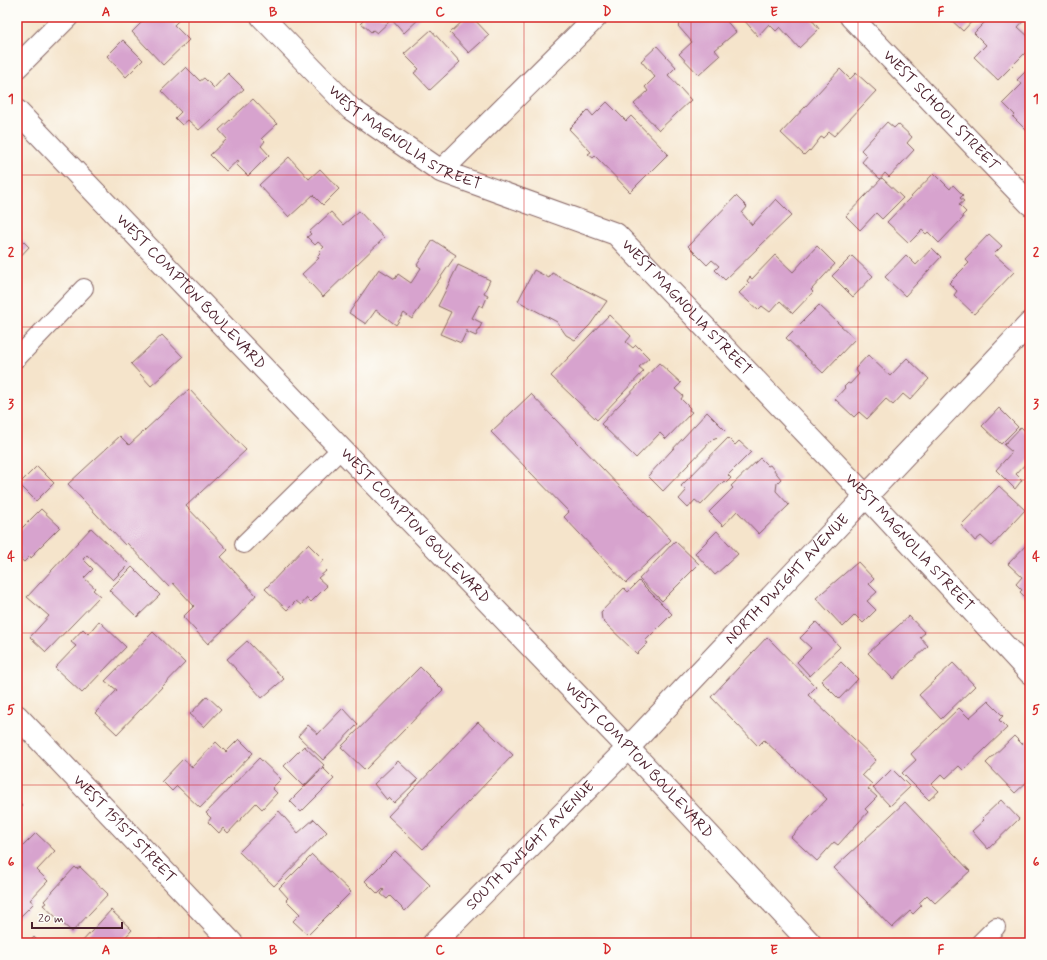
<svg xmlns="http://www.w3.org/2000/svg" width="1047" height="960" viewBox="0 0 1047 960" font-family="Mynerve,sans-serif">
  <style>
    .building { fill: #d7a3ce }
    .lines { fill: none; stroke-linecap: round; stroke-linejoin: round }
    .lane-casing { stroke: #866463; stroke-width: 20 }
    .street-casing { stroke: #866463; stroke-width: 24 }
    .secondary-casing { stroke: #866463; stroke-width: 24 }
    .lane { stroke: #fff; stroke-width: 18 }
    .street { stroke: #fff; stroke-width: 22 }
    .secondary { stroke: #fff; stroke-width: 22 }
    .grid { fill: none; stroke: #d62828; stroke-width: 1; stroke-opacity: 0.55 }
    .labels { text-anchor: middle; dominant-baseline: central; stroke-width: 4; stroke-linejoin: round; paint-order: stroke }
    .street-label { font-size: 15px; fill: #4a1f2b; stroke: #fdfcf7 }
    .neatline { fill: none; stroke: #d62828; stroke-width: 1.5 }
    .grid-label { font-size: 13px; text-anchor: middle; font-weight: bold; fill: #d62828 }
  </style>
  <rect width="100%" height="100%" fill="#fdfcf7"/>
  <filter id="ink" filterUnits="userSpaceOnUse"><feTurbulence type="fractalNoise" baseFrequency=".025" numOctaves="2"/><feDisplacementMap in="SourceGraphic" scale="8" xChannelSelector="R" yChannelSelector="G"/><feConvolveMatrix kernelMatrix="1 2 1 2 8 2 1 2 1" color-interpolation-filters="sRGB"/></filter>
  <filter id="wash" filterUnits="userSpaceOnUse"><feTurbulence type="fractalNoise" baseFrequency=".012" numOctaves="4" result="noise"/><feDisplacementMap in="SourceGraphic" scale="16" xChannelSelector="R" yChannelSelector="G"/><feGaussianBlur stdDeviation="0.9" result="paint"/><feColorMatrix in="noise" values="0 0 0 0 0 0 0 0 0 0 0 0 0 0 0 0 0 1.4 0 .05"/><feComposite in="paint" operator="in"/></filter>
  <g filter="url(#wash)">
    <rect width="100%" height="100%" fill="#f5e4cb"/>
    <g id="blocks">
      <!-- building -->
      <g class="building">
        <polygon points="147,17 176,17 179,20 174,25 189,40 163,65 132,32"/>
        <polygon points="361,17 421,17 404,33 392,19 377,33 373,30 371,32 361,23 364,20"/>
        <polygon points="467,17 472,17 489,35 469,53 450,33"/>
        <polygon points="687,17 723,17 736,32 715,50 720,56 699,75 679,54 692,42 678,26"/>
        <polygon points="743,17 810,17 819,29 799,48 780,27 776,31 769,24 758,36 743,19"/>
        <polygon points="948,17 976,17 963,31"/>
        <polygon points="990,17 1027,17 1018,27 1030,38 1030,48 998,80 974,57 986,45 974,33"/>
        <polygon points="431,30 460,62 430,90 414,73 419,69 404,54"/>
        <polygon points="123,40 143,60 126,77 107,56"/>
        <polygon points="657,46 676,67 668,75 691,100 659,130 634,104 648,91 645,87 655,77 641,61"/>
        <polygon points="186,67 200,81 204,78 214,88 228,73 244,89 199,130 188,120 182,125 175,118 181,112 161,91"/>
        <polygon points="1030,67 1030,134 1013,117 1015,115 1003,103 1022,84 1017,80"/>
        <polygon points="840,69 850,79 856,73 876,91 834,136 829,132 823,138 821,137 810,151 809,150 804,155 781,133"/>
        <polygon points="253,99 277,124 262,138 265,141 261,146 269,155 248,176 236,164 239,162 238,160 226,171 210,155 227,139 219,130"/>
        <polygon points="607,102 626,121 631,116 668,154 630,192 595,156 593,158 588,154 591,152 569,129 588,110 593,116"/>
        <polygon points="887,122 894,128 898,124 912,137 907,143 914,150 889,177 885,173 880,179 862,162 867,156 861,150"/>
        <polygon points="289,157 309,179 320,169 339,189 323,205 313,195 289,217 259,185"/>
        <polygon points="934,173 950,189 953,185 963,195 960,198 964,201 959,205 966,212 962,216 963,218 939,243 928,232 926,234 922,230 909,243 887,222"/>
        <polygon points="882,178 903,198 882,219 876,213 860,230 846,216"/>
        <polygon points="736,196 747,207 742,213 752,225 776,199 792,215 725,280 715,270 719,266 712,260 707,265 688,246"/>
        <polygon points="359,211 384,238 323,297 302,274 319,258 317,257 321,253 319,252 324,247 318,242 315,245 307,237 311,234 309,232 331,212 343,225"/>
        <polygon points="989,234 1002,246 994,254 1014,272 974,314 954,295 957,291 949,283 969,263 965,259"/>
        <polygon points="17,235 29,247 17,260"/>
        <polygon points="433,240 456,255 412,319 404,313 396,325 376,310 366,324 349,313 379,269 395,279 398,274 411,283 421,268 417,265"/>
        <polygon points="817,246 835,264 811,290 813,292 793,313 780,301 770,312 762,306 758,310 739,293 749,283 747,281 750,277 752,279 775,255 793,272"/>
        <polygon points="932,248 941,257 905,296 885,277 906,255 916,265"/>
        <polygon points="852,256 873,276 853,297 832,276"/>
        <polygon points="458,265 490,280 484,293 488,295 483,307 479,305 472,318 482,323 476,336 467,332 467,330 461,343 440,334 451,312 438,306"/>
        <polygon points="534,270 549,278 552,273 607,301 590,325 575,340 566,335 557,322 518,301"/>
        <polygon points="819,305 855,339 823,373 786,338"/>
        <polygon points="609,315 631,336 626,342 633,348 636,345 649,358 639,367 644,371 597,420 551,376"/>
        <polygon points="162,335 183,357 151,386 131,364"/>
        <polygon points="868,355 890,376 907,358 929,379 910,400 903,394 893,405 886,399 867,419 859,412 854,417 835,399 845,388 844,387 848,383 850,384 859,374 855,369"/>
        <polygon points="659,363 681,383 675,389 683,396 681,399 690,408 689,410 692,412 666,439 660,433 636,458 601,424"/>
        <polygon points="189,389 246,450 186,506 228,550 221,557 256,595 238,616 208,644 183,617 194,606 173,583 169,587 127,543 125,545 68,484 120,436 129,445"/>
        <polygon points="531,394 671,540 626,583 564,517 569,512 491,432"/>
        <polygon points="999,408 1018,427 1001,444 982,426"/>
        <polygon points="707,412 725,430 716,439 714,438 663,491 648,476"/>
        <polygon points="1030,416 1030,426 1025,421"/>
        <polygon points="1021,427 1030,436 1030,459 1016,474 1022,480 1015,489 996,470 1012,452 1004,445"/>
        <polygon points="728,438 735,445 739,441 751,452 728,475 731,478 726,483 724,481 701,505 695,500 688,508 679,499 686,491 681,486"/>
        <polygon points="760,458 768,466 770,465 781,479 777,483 776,491 789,505 759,534 737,511 723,526 709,512 733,488 731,486"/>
        <polygon points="37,466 54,483 36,501 19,484"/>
        <polygon points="999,486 1025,510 992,546 981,536 975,541 961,525"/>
        <polygon points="41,509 60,527 34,553 35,554 31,558 30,556 24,562 17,556 17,533"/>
        <polygon points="91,528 129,564 113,580 87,555 83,559 93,569 84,578 95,588 93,590 100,596 46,652 30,637 49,616 27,597"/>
        <polygon points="717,531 738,554 715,575 695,553"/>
        <polygon points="675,541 699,564 662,601 639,579"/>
        <polygon points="1030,541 1030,602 1020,592 1022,590 1016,584 1022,577 1008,564"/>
        <polygon points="308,544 324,560 319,564 326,571 318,578 327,586 311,602 307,598 301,605 296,601 287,610 265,589"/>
        <polygon points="858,562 874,579 869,584 877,592 867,601 876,610 863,623 855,615 843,627 816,598"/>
        <polygon points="132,567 160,595 137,617 109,590"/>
        <polygon points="639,581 672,614 645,641 648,643 637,654 602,620 601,612 624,588 628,592"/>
        <polygon points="909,616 925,633 920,637 928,646 893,679 868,653"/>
        <polygon points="99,621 126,647 82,693 55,668 76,646 71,642 83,629 88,634"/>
        <polygon points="816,622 840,647 810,676 797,662 811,648 800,638"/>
        <polygon points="153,632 185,663 117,734 95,713 117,690 105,681"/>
        <polygon points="767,637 816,687 808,695 876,760 862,775 872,784 868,789 877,797 865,809 868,812 838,845 834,842 817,861 791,837 827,799 764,740 758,746 711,697"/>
        <polygon points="247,641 284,679 262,698 227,659"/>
        <polygon points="841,662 858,679 839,699 821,681"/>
        <polygon points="953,663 975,686 941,719 919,695"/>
        <polygon points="420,667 443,690 365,770 341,747"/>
        <polygon points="207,696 221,709 204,727 190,714"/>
        <polygon points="988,701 1003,716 999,720 1007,728 963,770 959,766 946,778 942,774 932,784 939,791 929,800 902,773 916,760 911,754 959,708 969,718"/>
        <polygon points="343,708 358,724 323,760 298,736 308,725 318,734"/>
        <polygon points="478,722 513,755 423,849 388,816"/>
        <polygon points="1014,736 1022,744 1026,740 1030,744 1030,779 1015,793 986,763"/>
        <polygon points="239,739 253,753 200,808 177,786 172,791 162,781 183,759 192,767 216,742 226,752"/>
        <polygon points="304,746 324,765 304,786 284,766"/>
        <polygon points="259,758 281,779 272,788 277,793 262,809 256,803 228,833 223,828 219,833 208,822 211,818 206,813"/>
        <polygon points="398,761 418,780 394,803 389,798 387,800 374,784"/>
        <polygon points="323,768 334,779 301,812 290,801"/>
        <polygon points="892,769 910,787 890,806 873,788"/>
        <polygon points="1001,800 1019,819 988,849 972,831 984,820 982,818"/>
        <polygon points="17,801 22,806 17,811"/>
        <polygon points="905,802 970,871 935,903 927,895 919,903 922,905 913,914 910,911 892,928 834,868"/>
        <polygon points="279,811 298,833 314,819 327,832 274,886 239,852"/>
        <polygon points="36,833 55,851 37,870 48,881 30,900 34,903 17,920 17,851 22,855 23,854 19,850"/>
        <polygon points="395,851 430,885 405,911 390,896 387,899 381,894 384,890 383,889 378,894 365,881"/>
        <polygon points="312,855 351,892 308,935 293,921 300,914 286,900 288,898 279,888"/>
        <polygon points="75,867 77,869 80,867 108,894 72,932 43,905 46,903 44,901"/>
        <polygon points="111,910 132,930 120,943 81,943"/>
        <polygon points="34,937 40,943 28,943"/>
        <polygon points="159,939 161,940 162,939 166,943 155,943"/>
      </g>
    </g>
  </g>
  <g filter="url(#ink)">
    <use href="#blocks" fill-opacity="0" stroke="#866463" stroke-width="1"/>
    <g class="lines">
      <defs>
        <g id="lane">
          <polyline points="17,358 84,288"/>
          <polyline points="244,544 341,449"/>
          <polyline points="980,943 996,927"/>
        </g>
        <g id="street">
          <path id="s1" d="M262,17L351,109L441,171L616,234L866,496L1030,673"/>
          <path id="s2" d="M851,17L1030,204"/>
          <polyline points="17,67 67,17"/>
          <polyline points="441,171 596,17"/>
          <path id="s3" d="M17,716L232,943"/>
          <path id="s4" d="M434,943L628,748L1030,323"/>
        </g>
        <g id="secondary">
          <path id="s5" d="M17,111L628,748L810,943"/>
        </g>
      </defs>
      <!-- lane casing -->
      <use href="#lane" class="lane-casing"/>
      <!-- street casing -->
      <use href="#street" class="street-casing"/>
      <!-- secondary casing -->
      <use href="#secondary" class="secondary-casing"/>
      <!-- lane -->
      <use href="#lane" class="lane"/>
      <!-- street -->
      <use href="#street" class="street"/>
      <!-- secondary -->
      <use href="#secondary" class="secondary"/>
    </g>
  </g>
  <!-- grid -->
  <path class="grid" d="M189,17V943M356,17V943M524,17V943M691,17V943M858,17V943M17,175H1030M17,327H1030M17,480H1030M17,633H1030M17,785H1030"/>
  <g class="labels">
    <!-- street labels -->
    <g class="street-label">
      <text stroke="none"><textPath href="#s2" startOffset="130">WEST SCHOOL STREET</textPath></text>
      <text stroke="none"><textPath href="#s1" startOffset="189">WEST MAGNOLIA STREET</textPath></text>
      <text stroke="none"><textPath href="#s5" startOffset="251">WEST COMPTON BOULEVARD</textPath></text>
      <text stroke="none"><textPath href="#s1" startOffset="525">WEST MAGNOLIA STREET</textPath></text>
      <text stroke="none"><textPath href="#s5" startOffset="575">WEST COMPTON BOULEVARD</textPath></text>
      <text stroke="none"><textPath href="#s1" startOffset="849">WEST MAGNOLIA STREET</textPath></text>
      <text stroke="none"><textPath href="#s4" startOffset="507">NORTH DWIGHT AVENUE</textPath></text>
      <text stroke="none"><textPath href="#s5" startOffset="899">WEST COMPTON BOULEVARD</textPath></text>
      <text stroke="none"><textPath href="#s3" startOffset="156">WEST 151ST STREET</textPath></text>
      <text stroke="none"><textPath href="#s4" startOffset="137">SOUTH DWIGHT AVENUE</textPath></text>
    </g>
  </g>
  <!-- margin -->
  <rect width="1047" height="960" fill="none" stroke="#fdfcf7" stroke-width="44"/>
  <!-- scale -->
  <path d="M32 922v6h90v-6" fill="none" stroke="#4a1f2b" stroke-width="2"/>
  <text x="38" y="922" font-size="12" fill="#4a1f2b" stroke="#fdfcf7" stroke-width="3" paint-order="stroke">20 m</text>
  <rect x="22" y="22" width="1003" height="916" class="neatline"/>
  <g class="grid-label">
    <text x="106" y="16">A</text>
    <text x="273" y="16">B</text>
    <text x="440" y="16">C</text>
    <text x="607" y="16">D</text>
    <text x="774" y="16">E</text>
    <text x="941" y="16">F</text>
    <text x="11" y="103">1</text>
    <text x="1036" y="103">1</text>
    <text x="11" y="256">2</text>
    <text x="1036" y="256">2</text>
    <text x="11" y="408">3</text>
    <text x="1036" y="408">3</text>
    <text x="11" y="561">4</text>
    <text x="1036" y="561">4</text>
    <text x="11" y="714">5</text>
    <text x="1036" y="714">5</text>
    <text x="11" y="866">6</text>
    <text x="1036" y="866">6</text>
    <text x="106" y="954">A</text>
    <text x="273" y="954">B</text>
    <text x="440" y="954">C</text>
    <text x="607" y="954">D</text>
    <text x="774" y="954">E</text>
    <text x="941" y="954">F</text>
  </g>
</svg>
